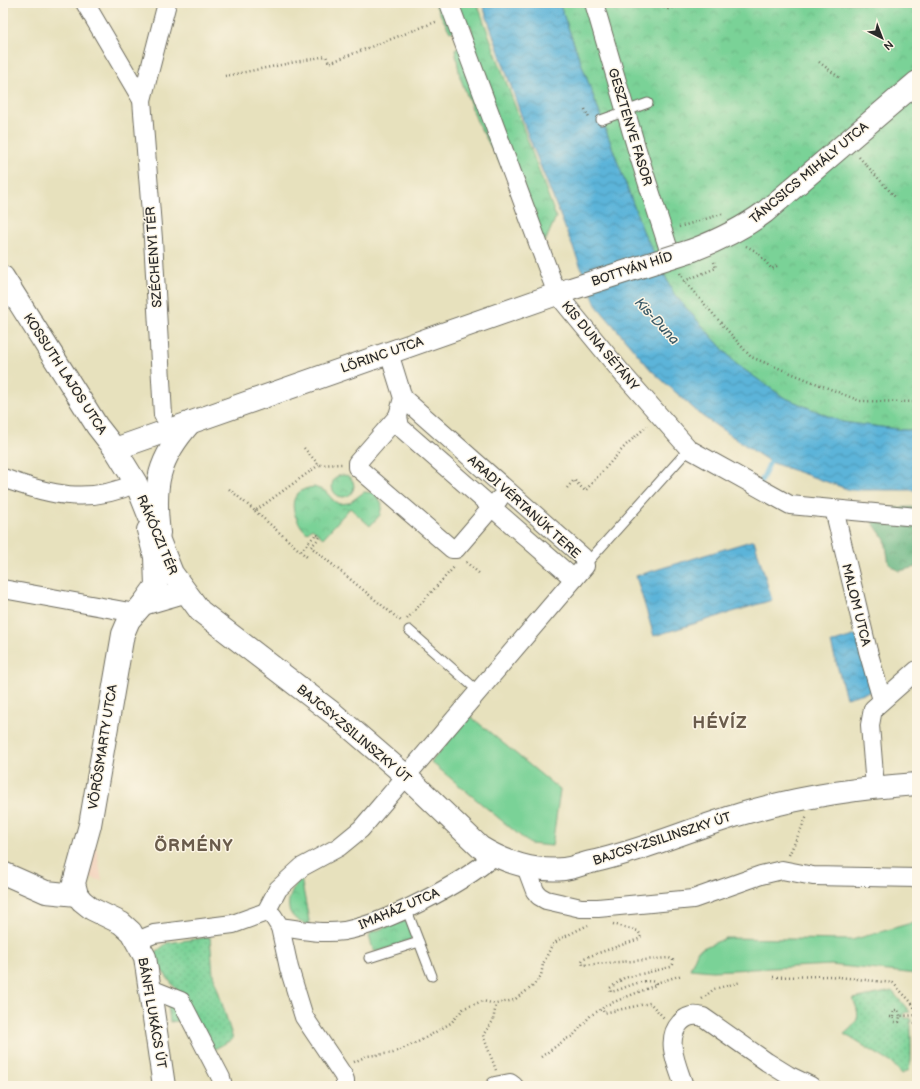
<svg xmlns="http://www.w3.org/2000/svg" width="920" height="1089" viewBox="0 0 920 1089" font-family="'Balsamiq Sans',sans-serif">
  <style>
    .built { fill: #f3d4be }
    .grass { fill: #7ad297; stroke: #527e61 }
    .forest { fill: url(#forest-crowns); stroke: #477056 }
    .park { fill: url(#park-crowns); stroke: #527e61 }
    .garden { fill: url(#garden-dots); stroke: #527e61 }
    .water { fill: url(#water-waves); stroke: #447082 }
    .lines { fill: none; stroke-linecap: round; stroke-linejoin: round }
    .stream { stroke: #5cb4d9; stroke-width: 5 }
    .lane-casing { stroke: #6d6b5e; stroke-width: 11 }
    .street-casing { stroke: #6d6b5e; stroke-width: 20 }
    .secondary-casing { stroke: #6d6b5e; stroke-width: 24 }
    .primary-casing { stroke: #6d6b5e; stroke-width: 24 }
    .path { stroke: #6d6b5e; stroke-width: 2.5; stroke-dasharray: 1 3; stroke-linecap: butt }
    .lane { stroke: #fff; stroke-width: 9 }
    .street { stroke: #fff; stroke-width: 18 }
    .secondary { stroke: #fff; stroke-width: 22 }
    .primary { stroke: #fff; stroke-width: 22 }
    .secondary-bridge-casing { stroke: #6d6b5e; stroke-width: 24; stroke-linecap: butt }
    .secondary-bridge { stroke: #fff; stroke-width: 22 }
    .labels { text-anchor: middle; dominant-baseline: central; stroke-width: 3; stroke-linejoin: round; paint-order: stroke }
    .street-label { font-size: 13px; fill: #2b2b2b; stroke: #fcf5e5 }
    .water-label { font-size: 14px; font-style: italic; fill: #3c5b68; stroke: #fcf5e5 }
    .district-label { font-size: 17px; font-weight: bold; letter-spacing: 1px; fill: #6a5c4c; stroke: #fcf5e5 }
  </style>
  <defs>
    <pattern id="forest-crowns" width="20" height="18" patternUnits="userSpaceOnUse"><rect width="20" height="18" fill="#63b480"/><path d="M2 6a3 3 0 1 1 6 0M12 15a3 3 0 1 1 6 0" fill="none" stroke="#529369"/></pattern>
    <pattern id="park-crowns" width="20" height="18" patternUnits="userSpaceOnUse"><rect width="20" height="18" fill="#7ad297"/><path d="M2 6a3 3 0 1 1 6 0M12 15a3 3 0 1 1 6 0" fill="none" stroke="#6ab482"/></pattern>
    <pattern id="garden-dots" width="8" height="8" patternUnits="userSpaceOnUse"><rect width="8" height="8" fill="#7ad297"/><path d="M2 2h.1M6 6h.1" fill="none" stroke="#6ab482" stroke-width="1.8" stroke-linecap="round"/></pattern>
    <pattern id="water-waves" width="16" height="10" patternUnits="userSpaceOnUse"><rect width="16" height="10" fill="#5cb4d9"/><path d="M0 5q4-4 8 0t8 0" fill="none" stroke="#4c93b0"/></pattern>
  </defs>
  <rect width="100%" height="100%" fill="#fcf5e5"/>
  <filter id="ink" filterUnits="userSpaceOnUse"><feTurbulence type="fractalNoise" baseFrequency=".025" numOctaves="2"/><feDisplacementMap in="SourceGraphic" scale="8" xChannelSelector="R" yChannelSelector="G"/><feConvolveMatrix kernelMatrix="1 2 1 2 8 2 1 2 1" color-interpolation-filters="sRGB"/></filter>
  <filter id="wash" filterUnits="userSpaceOnUse"><feTurbulence type="fractalNoise" baseFrequency=".012" numOctaves="4" result="noise"/><feDisplacementMap in="SourceGraphic" scale="16" xChannelSelector="R" yChannelSelector="G"/><feGaussianBlur stdDeviation="0.9" result="paint"/><feColorMatrix in="noise" values="0 0 0 0 0 0 0 0 0 0 0 0 0 0 0 0 0 1.4 0 .05"/><feComposite in="paint" operator="in"/></filter>
  <g filter="url(#wash)">
    <rect width="100%" height="100%" fill="#e7e1bd"/>
    <!-- built -->
    <polygon class="built" points="95,840 102,881 86,876"/>
    <!-- grass -->
    <g class="grass">
      <polygon points="470,716 560,790 552,846 530,844 431,762"/>
      <polygon points="915,922 917,922 917,974 831,965 712,971 690,969 698,950 726,938 852,940"/>
      <polygon points="167,998 187,1020 170,1022"/>
    </g>
    <!-- forest -->
    <polygon class="forest" points="917,507 917,567 899,571 889,564 885,540 868,516 881,508"/>
    <!-- park -->
    <g class="park">
      <polygon points="434,3 477,3 556,217 545,242 478,124 460,77 455,49 473,37 471,25 450,32"/>
      <polygon points="559,3 917,3 917,430 904,430 842,422 783,397 736,364 674,294 643,231"/>
      <circle cx="343" cy="486" r="11"/>
      <path d="M314,487L325,491L334,501L339,504L349,503L364,492L375,493L382,504L380,515L370,526L350,508L323,538L312,528L307,533C291,518 284,490 314,487Z"/>
      <path d="M301,878L310,926C281,917 285,898 301,878Z"/>
      <polygon points="404,921 408,923 412,936 410,940 377,952 373,950 369,936 372,932"/>
    </g>
    <!-- garden -->
    <g class="garden">
      <polygon points="210,937 213,974 233,1039 211,1051 182,997 151,956 167,943"/>
      <path d="M892,991L910,1012L904,1013L905,1018H911V1022L909,1023L911,1027V1061L909,1070L902,1074L892,1063L844,1034C859,1022 861,1016 853,999Z"/>
    </g>
    <!-- water -->
    <g class="water">
      <polygon points="482,3 559,3 643,231 674,294 736,364 783,397 842,422 904,430 917,430 917,490 850,490 770,462 702,416 651,370 596,305 528,135"/>
      <polygon points="754,540 772,600 654,636 636,576"/>
      <polygon points="856,635 872,691 846,698 831,643"/>
    </g>
    <g class="lines">
      <!-- stream -->
      <polyline class="stream" points="760,484 770,462"/>
    </g>
  </g>
  <g filter="url(#ink)">
    <g class="lines">
      <defs>
        <g id="lane">
          <polyline points="601,120 648,103"/>
          <polyline points="585,565 689,449"/>
          <polyline points="409,630 478,691"/>
          <polyline points="419,942 432,976"/>
          <polyline points="369,958 419,942 406,908"/>
        </g>
        <g id="street">
          <polyline points="85,3 142,100 153,239 163,415"/>
          <polyline points="449,3 557,294 622,373 689,449 790,505 917,517"/>
          <polyline points="594,3 637,150 669,250"/>
          <polyline points="142,100 167,3"/>
          <polyline points="389,353 403,398 583,557 585,566 574,579 400,427 398,416 403,398"/>
          <polyline points="398,416 357,463 357,467 452,549 456,549 499,499"/>
          <path d="M3,478C49,495 89,505 136,483"/>
          <polyline points="834,509 868,651 882,700"/>
          <polyline points="3,589 135,613"/>
          <polyline points="875,787 870,725 873,709 917,670"/>
          <polyline points="526,867 535,891 539,896 546,900 581,908 598,908 693,899 761,875 782,870 813,876 917,878"/>
          <polyline points="266,912 278,889 302,867 339,847 361,829 574,579"/>
          <path d="M266,912L273,916L280,927C300,930 323,934 344,931C387,923 461,884 494,856"/>
          <polyline points="280,927 289,968 304,1017 343,1075 345,1080 345,1086"/>
          <polyline points="137,941 154,934 233,924 266,912"/>
          <polyline points="151,989 181,1001 221,1078 223,1086"/>
          <polyline points="495,1086 510,1083 514,1086"/>
          <path d="M684,1086C678,1067 664,1040 680,1023C686,1016 694,1014 703,1017L767,1062L788,1075L811,1086"/>
        </g>
        <g id="secondary">
          <path d="M693,250C719,240 742,229 765,212L917,82"/>
          <polyline points="115,449 571,289"/>
          <polyline points="148,530 155,557 156,586 143,604 129,620 123,634 90,825 74,883 77,895 82,901 92,909 121,923 131,932 145,957 164,1086"/>
          <path d="M159,533C153,484 158,459 191,422"/>
          <polyline points="143,604 184,592"/>
          <polyline points="3,873 46,892 77,895"/>
        </g>
        <path id="primary" d="M3,277L97,426L115,449L136,483L172,573L200,611L334,714L406,776L480,847C504,862 535,872 564,869C573,868 582,864 591,862C642,851 690,829 741,814C798,797 857,788 917,784"/>
      </defs>
      <!-- lane casing -->
      <use href="#lane" class="lane-casing"/>
      <!-- street casing -->
      <use href="#street" class="street-casing"/>
      <!-- secondary casing -->
      <use href="#secondary" class="secondary-casing"/>
      <!-- primary casing -->
      <use href="#primary" class="primary-casing"/>
      <!-- path -->
      <g class="path">
        <polyline points="657,3 668,9 686,3"/>
        <polyline points="613,7 625,3"/>
        <polyline points="819,62 840,78"/>
        <polyline points="225,76 326,56 329,63 438,21"/>
        <polyline points="585,109 589,118"/>
        <polyline points="859,157 896,198"/>
        <polyline points="679,227 722,214 724,216"/>
        <polyline points="746,246 756,251 772,269 778,265"/>
        <polyline points="680,273 684,281 751,357 860,401 917,402"/>
        <polyline points="684,281 716,268 714,262"/>
        <polyline points="304,448 319,465 342,464"/>
        <polyline points="567,488 574,480 585,491 626,445 647,426"/>
        <polyline points="229,489 255,511 319,465"/>
        <polyline points="255,511 307,557"/>
        <polyline points="301,551 316,534 320,537 311,547 401,621"/>
        <polyline points="466,562 481,575"/>
        <polyline points="407,619 455,566"/>
        <polyline points="789,855 807,816"/>
        <path d="M613,924L638,931L641,936L639,939L584,958L582,961L583,965L669,958L673,960V964L671,967L624,978L610,988L611,992C625,989 641,978 655,982L656,985L604,1006L602,1009L604,1013L650,1003L664,1018"/>
        <polyline points="773,977 830,976 893,983 911,1002 917,1012"/>
        <polyline points="656,983 682,975"/>
        <polyline points="702,999 714,989 741,982"/>
        <polyline points="890,1017 893,1017 895,1022 899,1022 900,1016 917,1015"/>
        <polyline points="893,1017 894,1010 898,1010 900,1016"/>
        <polyline points="914,1024 917,1023"/>
        <polyline points="541,1057 566,1039 573,1036 591,1015 602,1009"/>
        <polyline points="354,1062 367,1056 393,1053 420,1041 451,1023 464,1008 483,1001 496,1004 514,1000 532,987 541,976 543,964 552,945 560,939 588,925"/>
        <polyline points="496,1070 483,1035 493,1021 496,1004"/>
        <polyline points="917,1086 917,1084"/>
      </g>
      <!-- lane -->
      <use href="#lane" class="lane"/>
      <!-- street -->
      <use href="#street" class="street"/>
      <!-- secondary -->
      <use href="#secondary" class="secondary"/>
      <!-- primary -->
      <use href="#primary" class="primary"/>
      <defs>
        <polyline id="secondary-bridge" points="571,289 693,250"/>
      </defs>
      <!-- secondary-bridge casing -->
      <use href="#secondary-bridge" class="secondary-bridge-casing"/>
      <!-- secondary-bridge -->
      <use href="#secondary-bridge" class="secondary-bridge"/>
    </g>
  </g>
  <g class="labels">
    <!-- street labels -->
    <g class="street-label">
      <text transform="translate(630 127) rotate(73)">GESZTENYE FASOR</text>
      <text transform="translate(809 173) rotate(-40)">TÁNCSICS MIHÁLY UTCA</text>
      <text transform="translate(154 257) rotate(-94)">SZÉCHENYI TÉR</text>
      <text transform="translate(632 269) rotate(-18)">BOTTYÁN HÍD</text>
      <text transform="translate(600 346) rotate(50)">KIS DUNA SÉTÁNY</text>
      <text transform="translate(382 355) rotate(-19)">LŐRINC UTCA</text>
      <text transform="translate(65 374) rotate(57)">KOSSUTH LAJOS UTCA</text>
      <text transform="translate(524 507) rotate(42)">ARADI VÉRTANÚK TERE</text>
      <text transform="translate(157 535) rotate(67)">RÁKÓCZI TÉR</text>
      <text transform="translate(856 605) rotate(76)">MALOM UTCA</text>
      <text transform="translate(354 734) rotate(40)">BAJCSY-ZSILINSZKY ÚT</text>
      <text transform="translate(103 747) rotate(-81)">VÖRÖSMARTY UTCA</text>
      <text transform="translate(662 839) rotate(-18)">BAJCSY-ZSILINSZKY ÚT</text>
      <text transform="translate(399 909) rotate(-23)">IMAHÁZ UTCA</text>
      <text transform="translate(152 1013) rotate(80)">BÁNFI LUKÁCS ÚT</text>
    </g>
    <!-- water labels -->
    <g class="water-label">
      <text transform="translate(657 321) rotate(47)">Kis-Duna</text>
    </g>
    <!-- district labels -->
    <g class="district-label">
      <text x="720" y="723">HÉVÍZ</text>
      <text x="194" y="846">ÖRMÉNY</text>
    </g>
  </g>
  <!-- margin -->
  <rect width="920" height="1089" fill="none" stroke="#fcf5e5" stroke-width="16"/>
  <!-- north arrow -->
  <g transform="translate(882 38) rotate(138)" stroke="#fcf5e5" stroke-width="3" paint-order="stroke">
  <path d="M0-3L7 15L0 10L-7 15Z" fill="#2b2b2b"/>
  <text y="-6" font-size="11" font-weight="bold" text-anchor="middle" fill="#2b2b2b">N</text>
  </g>
</svg>
